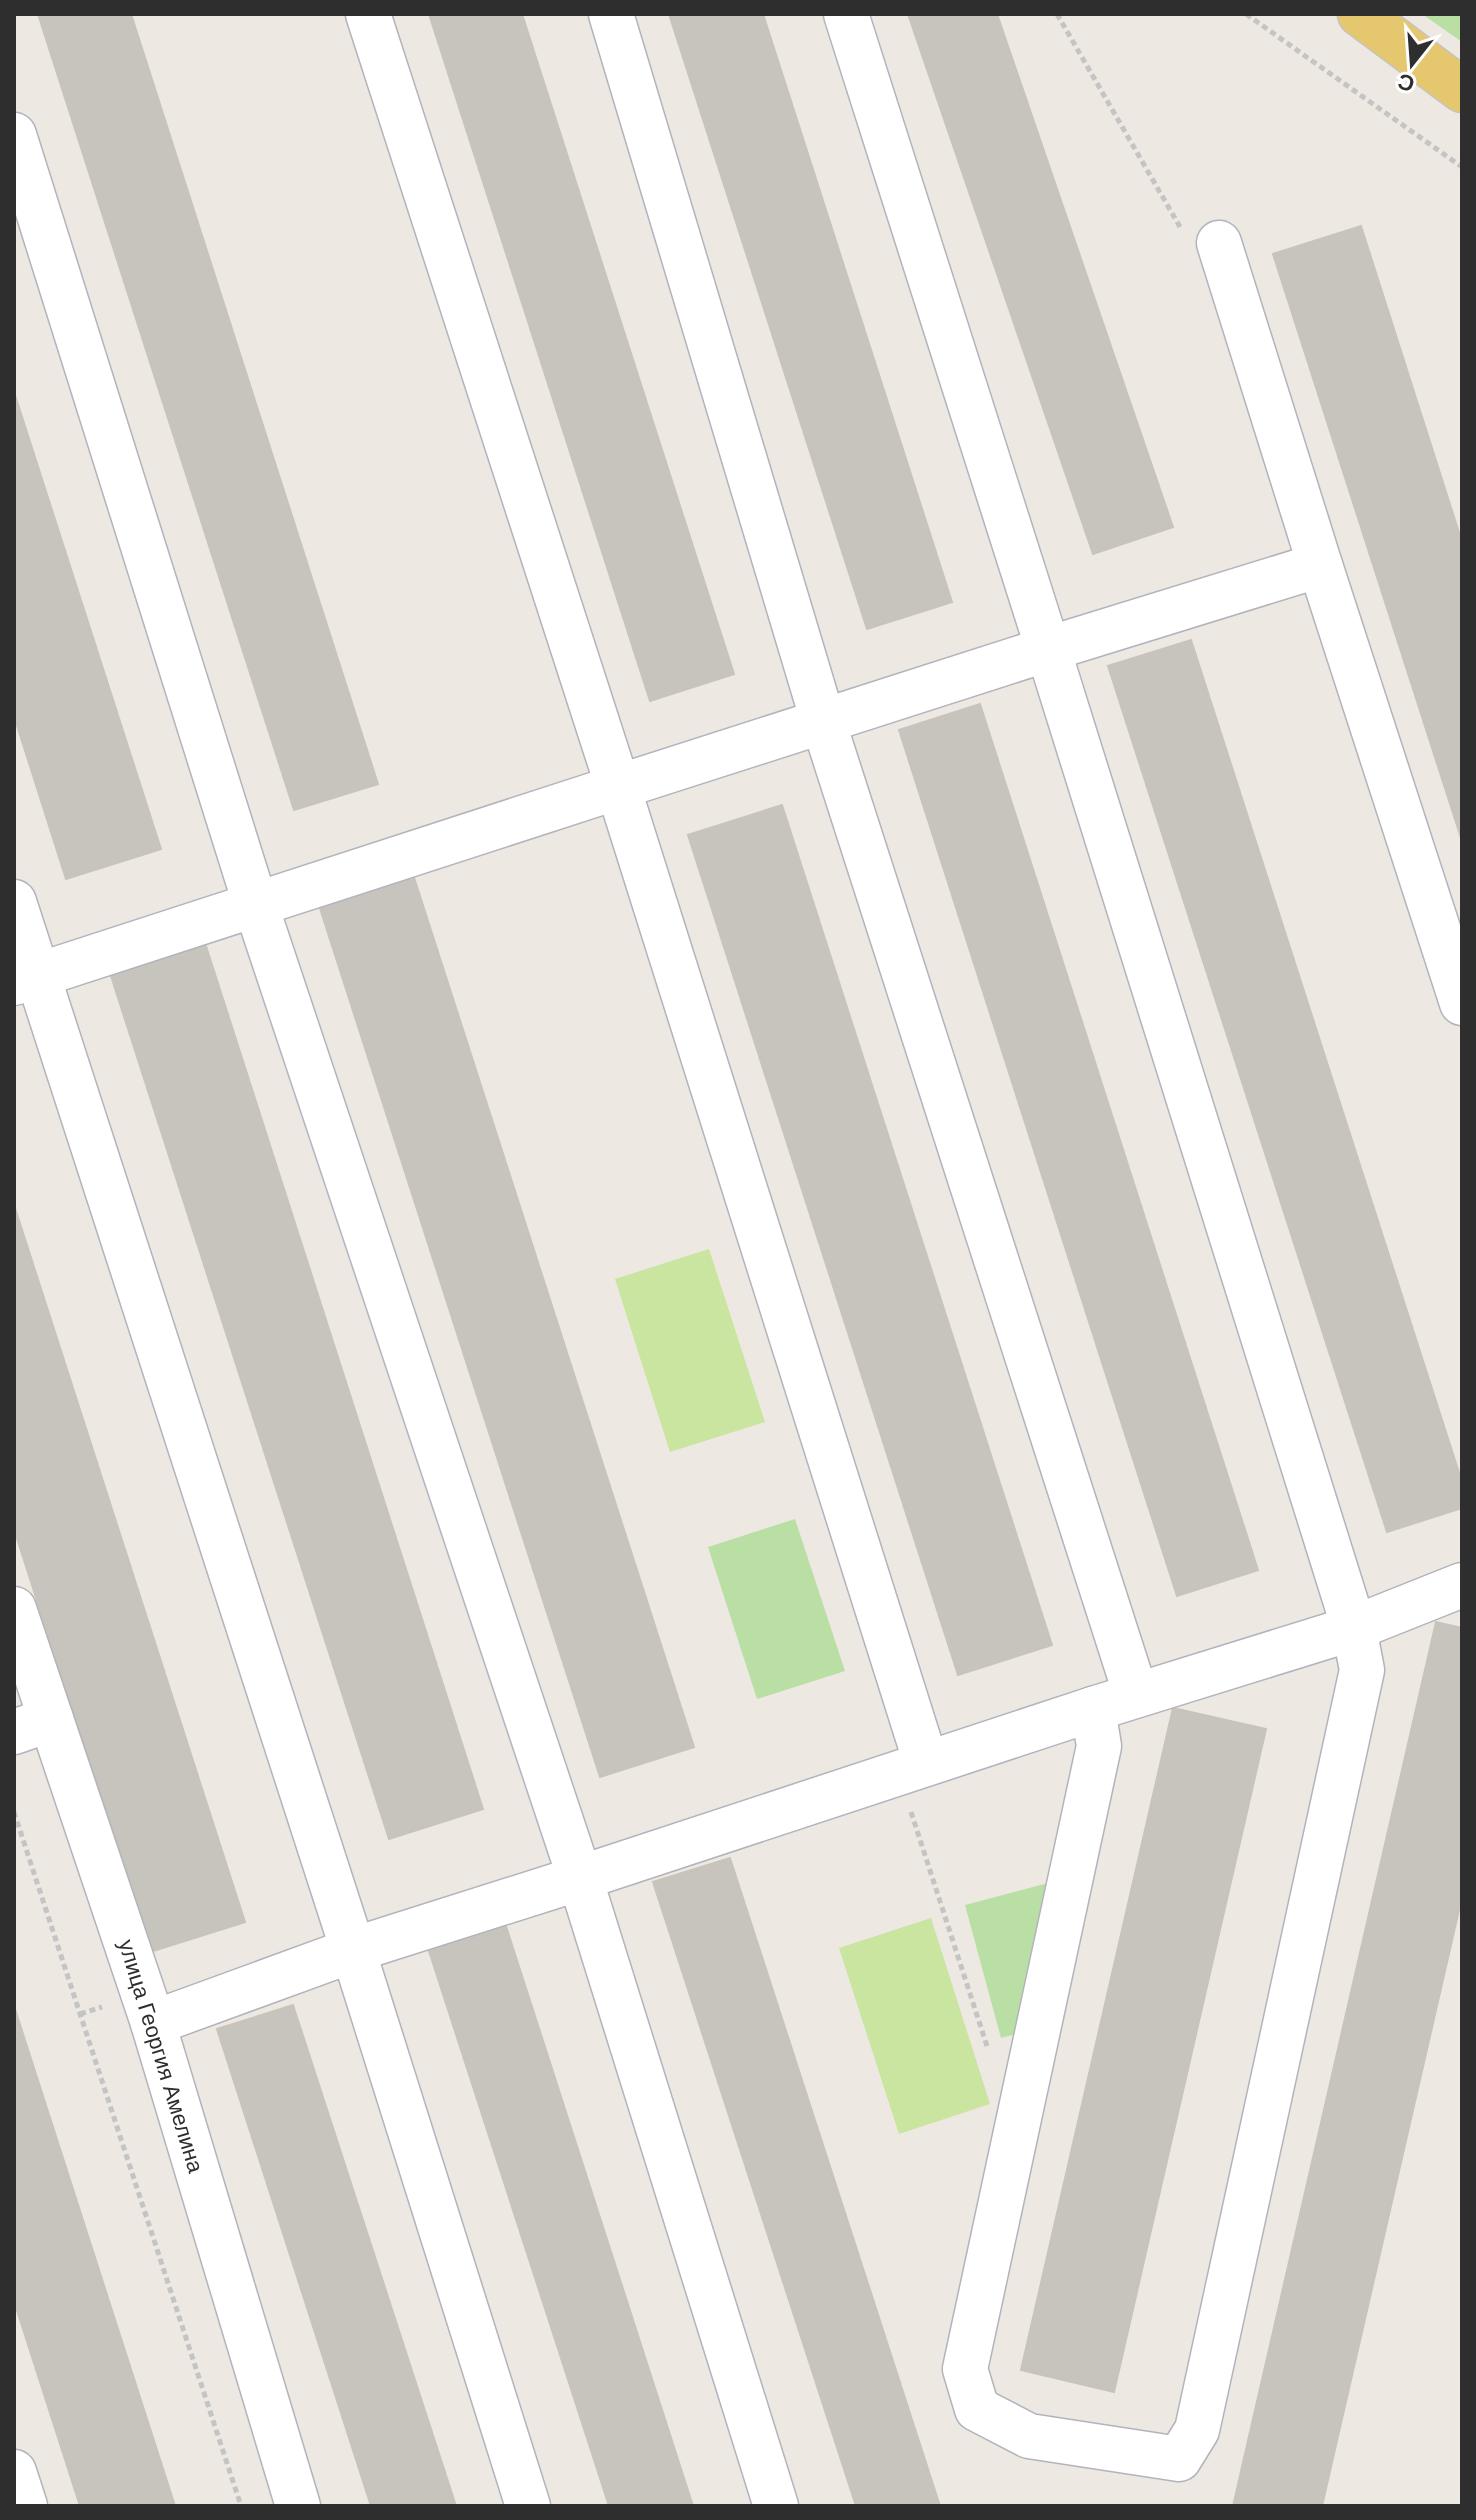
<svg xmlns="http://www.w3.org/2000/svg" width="1476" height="2520" viewBox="0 0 1476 2520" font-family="'DM Sans',sans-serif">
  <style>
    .green { fill: #b9dfa4 }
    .pitch { fill: #c9e5a0 }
    .building { fill: #c7c3bd; stroke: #c9c4bb; stroke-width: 2 }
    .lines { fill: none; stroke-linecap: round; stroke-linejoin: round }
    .minor-casing { stroke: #b2b4bc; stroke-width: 47 }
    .major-casing { stroke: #c4c4c4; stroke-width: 47 }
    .path { stroke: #c4c4c4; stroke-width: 5; stroke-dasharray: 6 4; stroke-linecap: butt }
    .minor { stroke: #fff; stroke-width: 44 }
    .major { stroke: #e5c76f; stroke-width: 44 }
    .labels { text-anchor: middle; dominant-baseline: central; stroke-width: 8; stroke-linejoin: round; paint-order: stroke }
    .street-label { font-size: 22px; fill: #2e2e2e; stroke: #fff }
  </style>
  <rect width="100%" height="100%" fill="#ede8e2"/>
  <!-- green -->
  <g class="green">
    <polygon points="1422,14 1462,14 1462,42"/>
    <polygon points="795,1519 845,1671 757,1699 708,1547"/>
    <polygon points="1048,1883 1016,2034 1001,2038 965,1905"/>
  </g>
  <!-- pitch -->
  <g class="pitch">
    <polygon points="709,1249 765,1422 670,1452 615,1279"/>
    <polygon points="931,1918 990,2104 899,2134 839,1948"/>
  </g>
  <!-- building -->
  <g class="building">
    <polygon points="38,14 131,14 378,784 294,810"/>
    <polygon points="429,14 522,14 734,674 650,701"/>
    <polygon points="669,14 763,14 952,602 867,629"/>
    <polygon points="908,14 997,14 1173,527 1093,554"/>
    <polygon points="1361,226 1462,542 1462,841 1273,254"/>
    <polygon points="14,392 161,849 66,879 14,716"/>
    <polygon points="1191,640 1462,1482 1462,1508 1387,1532 1108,666"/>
    <polygon points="980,704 1258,1570 1177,1596 899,730"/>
    <polygon points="782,805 1052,1645 958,1675 688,835"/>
    <polygon points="410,865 694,1747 600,1777 316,896"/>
    <polygon points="206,946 483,1809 389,1839 111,976"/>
    <polygon points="14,1205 245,1922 150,1952 14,1529"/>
    <polygon points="1436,1622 1462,1628 1462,1897 1322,2506 1233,2506"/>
    <polygon points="1173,1708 1266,1729 1114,2392 1021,2370"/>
    <polygon points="730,1858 940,2506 856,2506 653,1882"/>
    <polygon points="504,1920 693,2506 609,2506 427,1945"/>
    <polygon points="293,2005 456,2506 371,2506 217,2029"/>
    <polygon points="14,2006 175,2506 80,2506 14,2301"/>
  </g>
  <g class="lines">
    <defs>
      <g id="minor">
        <polyline points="368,14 618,787 926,1763"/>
        <polyline points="611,14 823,721 1136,1695"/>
        <polyline points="846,14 1048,649 1354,1628 1362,1670 1197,2430 1179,2459 1029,2436 977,2409 965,2369 1099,1746 1093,1709"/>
        <polyline points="14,135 256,906 580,1878 776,2506"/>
        <polyline points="1320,565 1462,1003"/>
        <polyline points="14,902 353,1950 528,2506"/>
        <polyline points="14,983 618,787 1048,649 1320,565 1219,243"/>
        <polyline points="14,1609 153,2023 298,2506"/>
        <polyline points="14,1732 51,1719"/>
        <polyline points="153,2023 353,1950 580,1878 1093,1709 1354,1628 1462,1585"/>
        <polyline points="14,2472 25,2506"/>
      </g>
      <polyline id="major" points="1360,14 1462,90"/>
    </defs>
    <!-- minor casing -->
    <use href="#minor" class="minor-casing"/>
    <!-- major casing -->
    <use href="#major" class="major-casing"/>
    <!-- path -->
    <g class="path">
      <polyline points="1057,14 1180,227"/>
      <polyline points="1246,14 1462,167"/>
      <polyline points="14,1812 241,2506"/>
      <polyline points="911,1812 987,2046"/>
      <polyline points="80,2014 102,2007"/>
    </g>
    <!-- minor -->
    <use href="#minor" class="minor"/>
    <!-- major -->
    <use href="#major" class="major"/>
  </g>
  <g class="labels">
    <!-- street labels -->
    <g class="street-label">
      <text transform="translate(161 2056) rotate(73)">улица Георгия Амелина</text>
    </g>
  </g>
  <!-- border -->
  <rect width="1476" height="2520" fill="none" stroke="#2e2e2e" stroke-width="32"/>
  <!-- north arrow -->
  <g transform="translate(1412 64) rotate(197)" stroke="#ffffff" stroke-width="6" paint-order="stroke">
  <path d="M0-6L14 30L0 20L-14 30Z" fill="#2e2e2e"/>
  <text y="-12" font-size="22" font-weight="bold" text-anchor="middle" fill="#2e2e2e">С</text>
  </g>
</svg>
